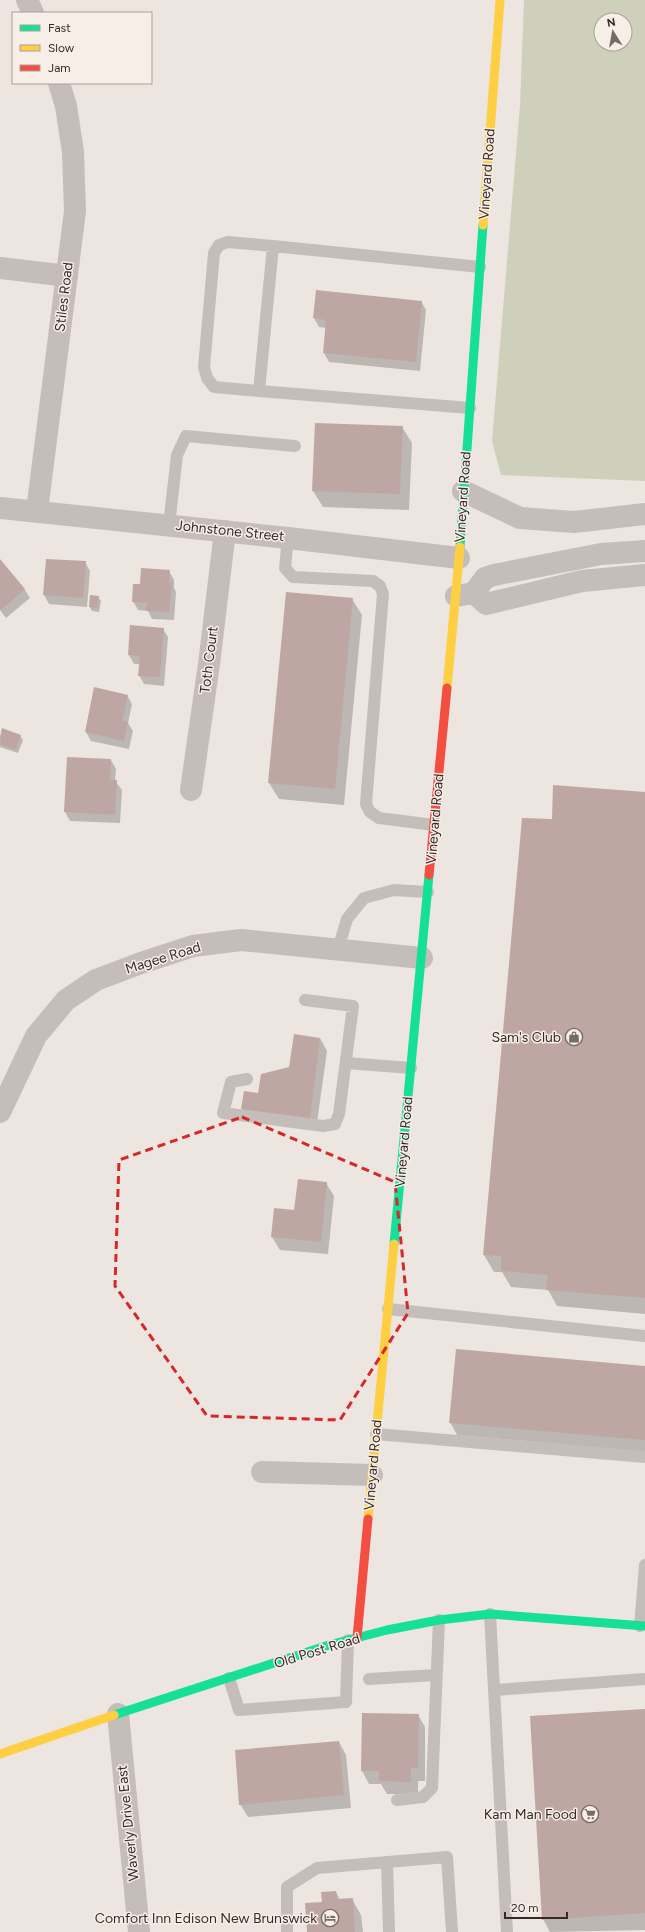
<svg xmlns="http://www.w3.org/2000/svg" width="645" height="1932" viewBox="0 0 645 1932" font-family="Figtree,sans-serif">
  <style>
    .green { fill: #cfd0bb; fill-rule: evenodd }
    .shadow { fill: #0003 }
    .building { fill: #bea7a3 }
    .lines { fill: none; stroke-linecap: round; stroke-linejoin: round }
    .lane { stroke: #c5bdb9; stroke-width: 12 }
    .street { stroke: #c5bdb9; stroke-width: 22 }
    .fast { stroke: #16e098; stroke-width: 9 }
    .slow { stroke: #ffcf43; stroke-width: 9 }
    .jam { stroke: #f24e42; stroke-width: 9 }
    .marked { fill: none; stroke: #d62828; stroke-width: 3; stroke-dasharray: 8 5; stroke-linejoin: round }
    .labels { text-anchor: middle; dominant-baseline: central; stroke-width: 3; stroke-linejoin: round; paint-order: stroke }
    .street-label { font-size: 14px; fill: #352a28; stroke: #f8eee8 }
    .poi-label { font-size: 14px; fill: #352a28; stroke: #f8eee8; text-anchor: end }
  </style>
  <rect width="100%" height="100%" fill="#ece5e0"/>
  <!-- green -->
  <path class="green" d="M524,0H645V481L501,475L492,441L520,106ZM601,20H625V44H601Z"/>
  <!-- shadow -->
  <g class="shadow">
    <polygon points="421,301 426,310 420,371 329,362 324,353 326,328 319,327 314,318"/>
    <polygon points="402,427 412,443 409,510 323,507 313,491"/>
    <polygon points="0,560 25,590 30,598 6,618 0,610"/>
    <polygon points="85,562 90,571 87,607 49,604 44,595"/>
    <polygon points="169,571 174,580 174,588 176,592 174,620 152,619 148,611 138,610 133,601 141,585"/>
    <polygon points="98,597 101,601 99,612 92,611 90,607"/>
    <polygon points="352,599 362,615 344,805 279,799 269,783"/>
    <polygon points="163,629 168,637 164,686 144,684 139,675 140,664 134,664 129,655"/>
    <polygon points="95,689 127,695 132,704 128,723 133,731 129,749 91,741 86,732"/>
    <polygon points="2,729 20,736 23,740 18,753 0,747 0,736"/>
    <polygon points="111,760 116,769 115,781 122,790 120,823 70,821 65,812"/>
    <polygon points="645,793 645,1314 557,1306 548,1290 511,1287 502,1272 494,1272 484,1255 523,819 553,820"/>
    <polygon points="320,1038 327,1051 316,1130 250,1122 242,1109 290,1068"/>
    <polygon points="326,1183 334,1196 328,1254 280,1250 272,1237 295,1212"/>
    <polygon points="645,1367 645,1452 457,1435 450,1422"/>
    <polygon points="645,1710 645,1930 550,1932 543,1919"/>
    <polygon points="418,1715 425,1727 425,1781 418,1781 418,1794 387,1794 381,1784 369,1784 362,1771"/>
    <polygon points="339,1742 346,1755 351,1808 248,1817 240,1804"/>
    <polygon points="336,1892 340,1900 352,1899 361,1915 363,1932 308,1932 323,1903"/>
  </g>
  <!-- building -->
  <g class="building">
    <polygon points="316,290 422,301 416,362 323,353 326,320 313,318"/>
    <polygon points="315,423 403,426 400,494 312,491"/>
    <polygon points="0,559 25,589 1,610 0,609"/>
    <polygon points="46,559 86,561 83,598 43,595"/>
    <polygon points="141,568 170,570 169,582 172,583 169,612 146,611 147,603 132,602 133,584 140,584"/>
    <polygon points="286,592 353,598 335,789 268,783"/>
    <polygon points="90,595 99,596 97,608 89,607"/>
    <polygon points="130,625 164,628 160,677 138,676 140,656 128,655"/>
    <polygon points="94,687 128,695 122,721 128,722 124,741 85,732"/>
    <polygon points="2,728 21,735 16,750 0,744"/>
    <polygon points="67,757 111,759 110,780 117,780 115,815 64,812"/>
    <polygon points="553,785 645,792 645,1298 546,1290 548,1275 501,1271 501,1256 483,1255 522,818 552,819"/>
    <polygon points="294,1034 320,1038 310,1118 241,1109 244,1091 258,1093 261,1074 289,1067"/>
    <polygon points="298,1179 327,1182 321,1242 271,1237 274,1208 294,1210"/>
    <polygon points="456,1349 645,1366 645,1440 449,1423"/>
    <polygon points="645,1709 645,1913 542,1920 530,1716"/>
    <polygon points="362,1713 419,1714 418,1768 411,1768 411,1782 379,1781 379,1771 361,1771"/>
    <polygon points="339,1741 344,1795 239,1805 235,1750"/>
    <polygon points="336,1891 337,1899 353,1898 355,1932 307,1932 305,1903 322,1902 321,1892"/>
  </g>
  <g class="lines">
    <!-- lane -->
    <g class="lane">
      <polyline points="273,246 259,391 214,387 207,378 204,367 214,253 219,245 228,242 273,246 480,267"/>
      <polyline points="259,391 470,408"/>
      <polyline points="169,525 177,455 186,436 295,446"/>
      <polyline points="288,538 285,568 293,577 373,581 380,586 383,594 366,804 370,812 379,818 434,825"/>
      <polyline points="338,949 347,919 364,898 394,890 428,892"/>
      <polyline points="346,1063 411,1068"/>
      <polyline points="247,1079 231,1082 223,1113 323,1126 335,1124 339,1114 353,1006 305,1000"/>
      <polyline points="388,1309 645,1336"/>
      <polyline points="376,1434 645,1457"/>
      <polyline points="490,1614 507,1932"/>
      <polyline points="640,1626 645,1565"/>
      <polyline points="229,1678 239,1710 346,1702 348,1640"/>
      <polyline points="369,1679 436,1675"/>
      <polyline points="495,1690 645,1679"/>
      <polyline points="397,1800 423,1797 432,1788 439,1620"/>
      <polyline points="387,1862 389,1932"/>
      <polyline points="287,1932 287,1887 317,1868 447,1857 452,1932"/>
    </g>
    <!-- street -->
    <g class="street">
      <polyline points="27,0 33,13"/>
      <polyline points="0,268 67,276"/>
      <polyline points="463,491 520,518 574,522 645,514"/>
      <polyline points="0,508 288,538 459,558"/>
      <polyline points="37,511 75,211 73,152 66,106 59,83"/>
      <polyline points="474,593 486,604 582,581 645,575"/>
      <polyline points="456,596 474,593 485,578 494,575 601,554 645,551"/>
      <polyline points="191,790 209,664 225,531"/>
      <polyline points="0,1112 36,1036 66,1000 96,980 141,963 193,946 241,940 422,958"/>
      <polyline points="262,1472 372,1475"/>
      <polyline points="118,1714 139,1932"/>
    </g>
    <!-- fast -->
    <g class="fast">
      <polyline points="460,547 483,225"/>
      <polyline points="394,1244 429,875"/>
      <polyline points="114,1715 329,1645 387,1630 439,1620 490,1614 645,1626"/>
    </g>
    <!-- slow -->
    <g class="slow">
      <polyline points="483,225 500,0"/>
      <polyline points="447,688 460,547"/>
      <polyline points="368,1519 394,1244"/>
      <polyline points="0,1754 114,1715"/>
    </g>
    <!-- jam -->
    <g class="jam">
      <polyline points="429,875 447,688"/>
      <polyline points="357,1638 368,1519"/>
    </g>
  </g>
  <!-- marked area -->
  <path class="marked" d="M242,1117L395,1182L408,1313L340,1420L207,1416L115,1286L119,1160Z"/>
  <!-- icons -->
  <defs>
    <symbol id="shop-ring" viewBox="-11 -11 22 22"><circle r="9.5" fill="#f8eee8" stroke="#756b68" stroke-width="1.5"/><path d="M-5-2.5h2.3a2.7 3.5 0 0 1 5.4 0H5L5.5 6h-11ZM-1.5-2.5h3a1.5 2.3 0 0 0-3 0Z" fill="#756b68"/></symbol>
    <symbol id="supermarket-ring" viewBox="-11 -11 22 22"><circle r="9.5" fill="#f8eee8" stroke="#756b68" stroke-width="1.5"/><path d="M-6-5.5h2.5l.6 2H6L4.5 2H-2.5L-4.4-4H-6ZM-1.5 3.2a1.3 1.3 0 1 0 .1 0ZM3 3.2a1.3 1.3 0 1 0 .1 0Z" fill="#756b68"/></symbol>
    <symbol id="hotel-ring" viewBox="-11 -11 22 22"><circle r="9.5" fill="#f8eee8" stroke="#756b68" stroke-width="1.5"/><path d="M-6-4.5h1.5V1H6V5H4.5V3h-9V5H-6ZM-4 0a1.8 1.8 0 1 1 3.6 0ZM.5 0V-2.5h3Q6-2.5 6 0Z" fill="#756b68"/></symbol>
  </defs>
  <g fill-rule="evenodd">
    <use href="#shop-ring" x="564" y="1027" width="20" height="20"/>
    <use href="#supermarket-ring" x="580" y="1804" width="20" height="20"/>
    <use href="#hotel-ring" x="320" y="1908" width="20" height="20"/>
  </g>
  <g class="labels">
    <!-- street labels -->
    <g class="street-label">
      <text transform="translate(487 174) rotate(-86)">Vineyard Road</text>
      <text transform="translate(64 297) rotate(-83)">Stiles Road</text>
      <text transform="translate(463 497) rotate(-86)">Vineyard Road</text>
      <text transform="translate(230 531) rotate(6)">Johnstone Street</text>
      <text transform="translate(209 660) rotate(-83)">Toth Court</text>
      <text transform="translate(435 819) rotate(-85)">Vineyard Road</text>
      <text transform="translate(163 958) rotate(-17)">Magee Road</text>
      <text transform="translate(404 1142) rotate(-85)">Vineyard Road</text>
      <text transform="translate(373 1465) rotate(-85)">Vineyard Road</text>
      <text transform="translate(317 1651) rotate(-17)">Old Post Road</text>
      <text transform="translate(128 1823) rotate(-96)">Waverly Drive East</text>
    </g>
    <!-- poi labels -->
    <g class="poi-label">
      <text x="561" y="1037">Sam's Club</text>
      <text x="577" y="1814">Kam Man Food</text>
      <text x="317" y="1918">Comfort Inn Edison New Brunswick</text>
    </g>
  </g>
  <!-- legend -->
  <rect x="12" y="12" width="140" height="72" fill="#f8eee8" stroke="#aaa09b"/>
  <rect x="20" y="25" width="20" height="6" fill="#16e098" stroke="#aaa09b"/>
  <text x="48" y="32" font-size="12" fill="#352a28">Fast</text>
  <rect x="20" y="45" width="20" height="6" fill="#ffcf43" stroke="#aaa09b"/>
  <text x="48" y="52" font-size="12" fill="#352a28">Slow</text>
  <rect x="20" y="65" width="20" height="6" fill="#f24e42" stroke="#aaa09b"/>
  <text x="48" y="72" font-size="12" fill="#352a28">Jam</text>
  <!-- north arrow -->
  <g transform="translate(613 32) rotate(349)"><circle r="19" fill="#f8eee8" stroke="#aaa09b"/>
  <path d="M0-3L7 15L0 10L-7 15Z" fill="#756b68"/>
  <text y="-6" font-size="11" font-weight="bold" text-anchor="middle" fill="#352a28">N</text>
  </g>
  <!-- scale -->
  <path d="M505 1912v6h62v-6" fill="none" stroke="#352a28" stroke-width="2"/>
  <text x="511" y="1912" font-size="12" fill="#352a28" stroke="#f8eee8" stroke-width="3" paint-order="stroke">20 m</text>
</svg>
